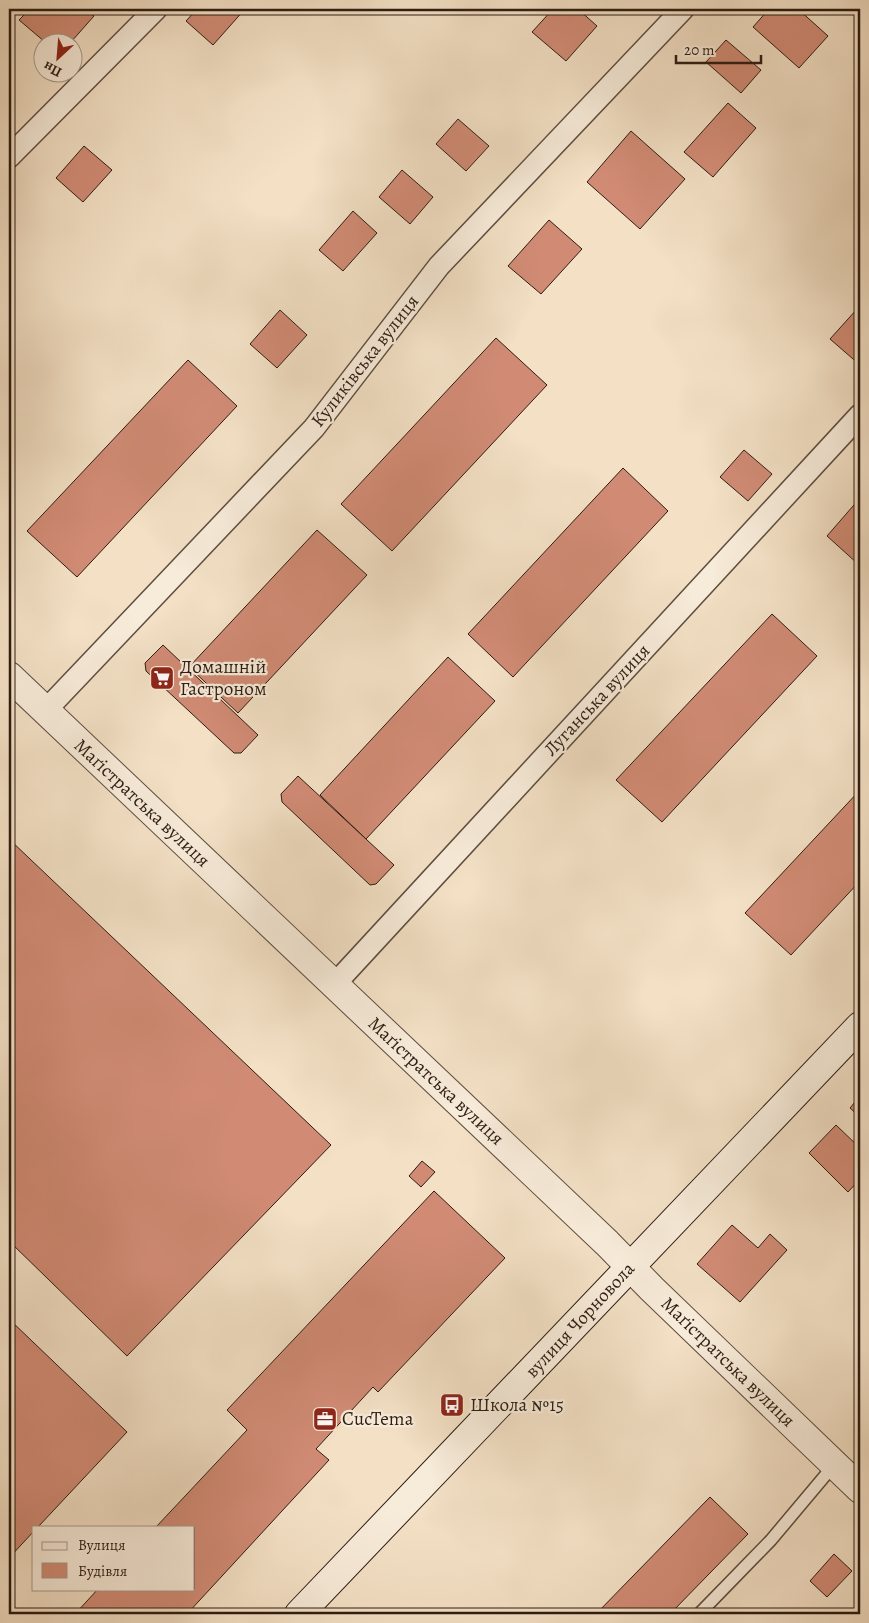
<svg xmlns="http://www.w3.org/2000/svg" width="869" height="1623" viewBox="0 0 869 1623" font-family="Alegreya,serif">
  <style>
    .building { fill: #d18b75; stroke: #2d1c13 }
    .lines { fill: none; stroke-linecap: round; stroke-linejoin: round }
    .service-casing { stroke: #5e4d40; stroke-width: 14 }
    .minor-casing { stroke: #5e4d40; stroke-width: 24 }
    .tertiary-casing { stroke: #5e4d40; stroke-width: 30 }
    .secondary-casing { stroke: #2d1c13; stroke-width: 30 }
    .service { stroke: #f7ebd9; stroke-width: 11 }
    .minor { stroke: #f7ebd9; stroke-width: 21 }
    .tertiary { stroke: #f7ebd9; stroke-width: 28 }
    .secondary { stroke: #f7ebd9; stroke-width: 28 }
    .labels { text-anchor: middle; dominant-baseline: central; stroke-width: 4.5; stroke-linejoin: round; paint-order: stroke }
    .street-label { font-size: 19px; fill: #2d1c13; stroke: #f7ebd9 }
    .poi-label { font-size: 19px; fill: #2d1c13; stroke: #f7ebd9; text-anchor: start }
  </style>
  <rect width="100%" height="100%" fill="#f3e0c5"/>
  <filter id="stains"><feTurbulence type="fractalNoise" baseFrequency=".004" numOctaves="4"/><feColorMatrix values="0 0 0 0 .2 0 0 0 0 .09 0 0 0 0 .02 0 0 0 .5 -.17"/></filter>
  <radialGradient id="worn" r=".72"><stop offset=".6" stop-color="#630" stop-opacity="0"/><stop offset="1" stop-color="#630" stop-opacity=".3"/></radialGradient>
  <!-- building -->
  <g class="building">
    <polygon points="30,9 85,9 94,16 71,42 45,42 19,20"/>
    <polygon points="197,9 245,9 213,45 186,21"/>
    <polygon points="553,9 578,9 597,26 566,61 532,32"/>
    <polygon points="769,9 798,9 828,36 799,68 753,27"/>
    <polygon points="726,40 761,70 741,93 706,62"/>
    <polygon points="728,103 756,128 713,177 684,152"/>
    <polygon points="458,119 489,146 466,171 436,144"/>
    <polygon points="631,131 685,179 640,229 587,182"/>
    <polygon points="84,146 112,170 83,202 56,178"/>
    <polygon points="402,170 433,197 410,224 379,197"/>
    <polygon points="353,211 377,233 343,271 319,250"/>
    <polygon points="549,220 582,249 541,294 508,266"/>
    <polygon points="857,309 860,313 860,365 830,339"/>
    <polygon points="280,310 307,335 277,368 250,344"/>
    <polygon points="496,338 547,385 392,551 341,504"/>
    <polygon points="188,360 237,406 77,577 27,531"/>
    <polygon points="744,450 772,474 748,501 720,477"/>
    <polygon points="623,468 668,511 513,677 468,634"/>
    <polygon points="860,498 860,562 858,564 827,536"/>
    <polygon points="317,530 367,575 238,713 189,667"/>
    <polygon points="772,614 817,656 662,822 616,780"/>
    <polygon points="163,645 258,735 241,753 234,753 146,671 145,663"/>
    <polygon points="448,657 495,701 366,839 320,795"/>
    <polygon points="298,776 394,865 376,884 370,885 282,802 281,794"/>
    <polygon points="860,790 860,881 791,955 745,913"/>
    <polygon points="9,839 331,1145 127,1356 9,1241"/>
    <polygon points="860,1096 860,1117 850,1108"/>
    <polygon points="836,1125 860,1148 860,1179 848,1192 809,1153"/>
    <polygon points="422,1161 435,1172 421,1187 409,1176"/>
    <polygon points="434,1191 505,1258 378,1392 373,1387 316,1449 329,1460 187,1614 75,1614 98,1589 194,1589 194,1527 156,1527 247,1430 227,1410"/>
    <polygon points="732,1225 758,1248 770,1234 787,1250 740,1302 697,1264"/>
    <polygon points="9,1319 127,1432 38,1527 34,1527 34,1531 9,1558"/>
    <polygon points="710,1497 748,1534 670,1614 596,1614"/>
    <polygon points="834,1554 852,1571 827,1597 810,1581"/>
  </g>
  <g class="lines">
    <defs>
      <polyline id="service" points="699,1614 771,1540 834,1465"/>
      <g id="minor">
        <polyline points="9,157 156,9"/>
        <polyline points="45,711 314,428 439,266 683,9"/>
        <polyline points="334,985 860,415"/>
      </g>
      <polyline id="tertiary" points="9,676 607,1243 652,1289 860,1489"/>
      <polyline id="secondary" points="299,1614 860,1026"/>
    </defs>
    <!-- service casing -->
    <use href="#service" class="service-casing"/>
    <!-- minor casing -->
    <use href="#minor" class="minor-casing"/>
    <!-- tertiary casing -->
    <use href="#tertiary" class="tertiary-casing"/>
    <!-- secondary casing -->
    <use href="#secondary" class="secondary-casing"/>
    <!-- service -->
    <use href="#service" class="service"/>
    <!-- minor -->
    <use href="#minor" class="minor"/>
    <!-- tertiary -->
    <use href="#tertiary" class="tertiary"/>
    <!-- secondary -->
    <use href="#secondary" class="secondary"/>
  </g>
  <!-- icons -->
  <defs>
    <symbol id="supermarket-square" viewBox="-11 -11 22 22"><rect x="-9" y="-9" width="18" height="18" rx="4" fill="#8f2418" stroke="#f7ebd9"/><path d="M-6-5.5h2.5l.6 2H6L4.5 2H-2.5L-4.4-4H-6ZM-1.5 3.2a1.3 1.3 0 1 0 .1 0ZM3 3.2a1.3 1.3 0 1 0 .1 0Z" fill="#fff"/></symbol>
    <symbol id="bus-square" viewBox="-11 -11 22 22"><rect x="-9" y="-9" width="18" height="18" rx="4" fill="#8f2418" stroke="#f7ebd9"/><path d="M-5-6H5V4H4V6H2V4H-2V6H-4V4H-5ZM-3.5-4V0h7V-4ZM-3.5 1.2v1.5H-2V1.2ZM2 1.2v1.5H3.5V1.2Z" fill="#fff"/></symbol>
    <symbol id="office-square" viewBox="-11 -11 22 22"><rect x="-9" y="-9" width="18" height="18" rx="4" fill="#8f2418" stroke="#f7ebd9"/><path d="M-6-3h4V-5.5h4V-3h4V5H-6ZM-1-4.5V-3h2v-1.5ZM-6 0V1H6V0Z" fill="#fff"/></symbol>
  </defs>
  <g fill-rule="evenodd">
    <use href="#supermarket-square" x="148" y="664" width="28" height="28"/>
    <use href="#bus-square" x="438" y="1391" width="28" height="28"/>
    <use href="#office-square" x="311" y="1405" width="28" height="28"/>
  </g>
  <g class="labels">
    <!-- street labels -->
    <g class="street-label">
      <text transform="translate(365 361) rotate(-52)">Куликівська вулиця</text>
      <text transform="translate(597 700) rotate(-47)">Луганська вулиця</text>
      <text transform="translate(142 803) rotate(43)">Маґістратська вулиця</text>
      <text transform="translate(436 1081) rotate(43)">Маґістратська вулиця</text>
      <text transform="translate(580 1320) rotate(-47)">вулиця Чорновола</text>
      <text transform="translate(728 1362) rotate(44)">Маґістратська вулиця</text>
    </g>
    <!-- poi labels -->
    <g class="poi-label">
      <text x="180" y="667">Домашній<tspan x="180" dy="22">Гастроном</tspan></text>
      <text x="470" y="1405">Школа №15</text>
      <text x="342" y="1419">CucTema</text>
    </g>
  </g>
  <!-- margin -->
  <rect width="869" height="1623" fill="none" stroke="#f3e0c5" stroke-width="30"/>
  <rect x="10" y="10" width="849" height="1603" fill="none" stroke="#2d1c13" stroke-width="2.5"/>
  <rect x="15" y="15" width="839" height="1593" fill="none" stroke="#2d1c13"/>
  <!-- legend -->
  <rect x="32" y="1526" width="162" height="65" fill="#f7ebd9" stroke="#a6988a"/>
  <rect x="42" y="1542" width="25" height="8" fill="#f7ebd9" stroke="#a6988a"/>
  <text x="78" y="1550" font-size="15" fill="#2d1c13">Вулиця</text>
  <rect x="42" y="1563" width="25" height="15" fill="#d18b75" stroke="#a6988a"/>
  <text x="78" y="1576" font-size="15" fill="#2d1c13">Будівля</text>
  <!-- north arrow -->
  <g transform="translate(58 58) rotate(206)"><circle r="24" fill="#f7ebd9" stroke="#a6988a"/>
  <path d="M0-4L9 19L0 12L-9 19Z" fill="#8f2418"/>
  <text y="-8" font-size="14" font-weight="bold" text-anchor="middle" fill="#2d1c13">Пн</text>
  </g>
  <!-- scale -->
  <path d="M676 55v8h85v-8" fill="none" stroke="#2d1c13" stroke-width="2.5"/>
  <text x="684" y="55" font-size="15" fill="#2d1c13" stroke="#f7ebd9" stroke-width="4" paint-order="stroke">20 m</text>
  <rect width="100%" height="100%" filter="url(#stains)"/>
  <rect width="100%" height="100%" fill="url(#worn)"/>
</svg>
